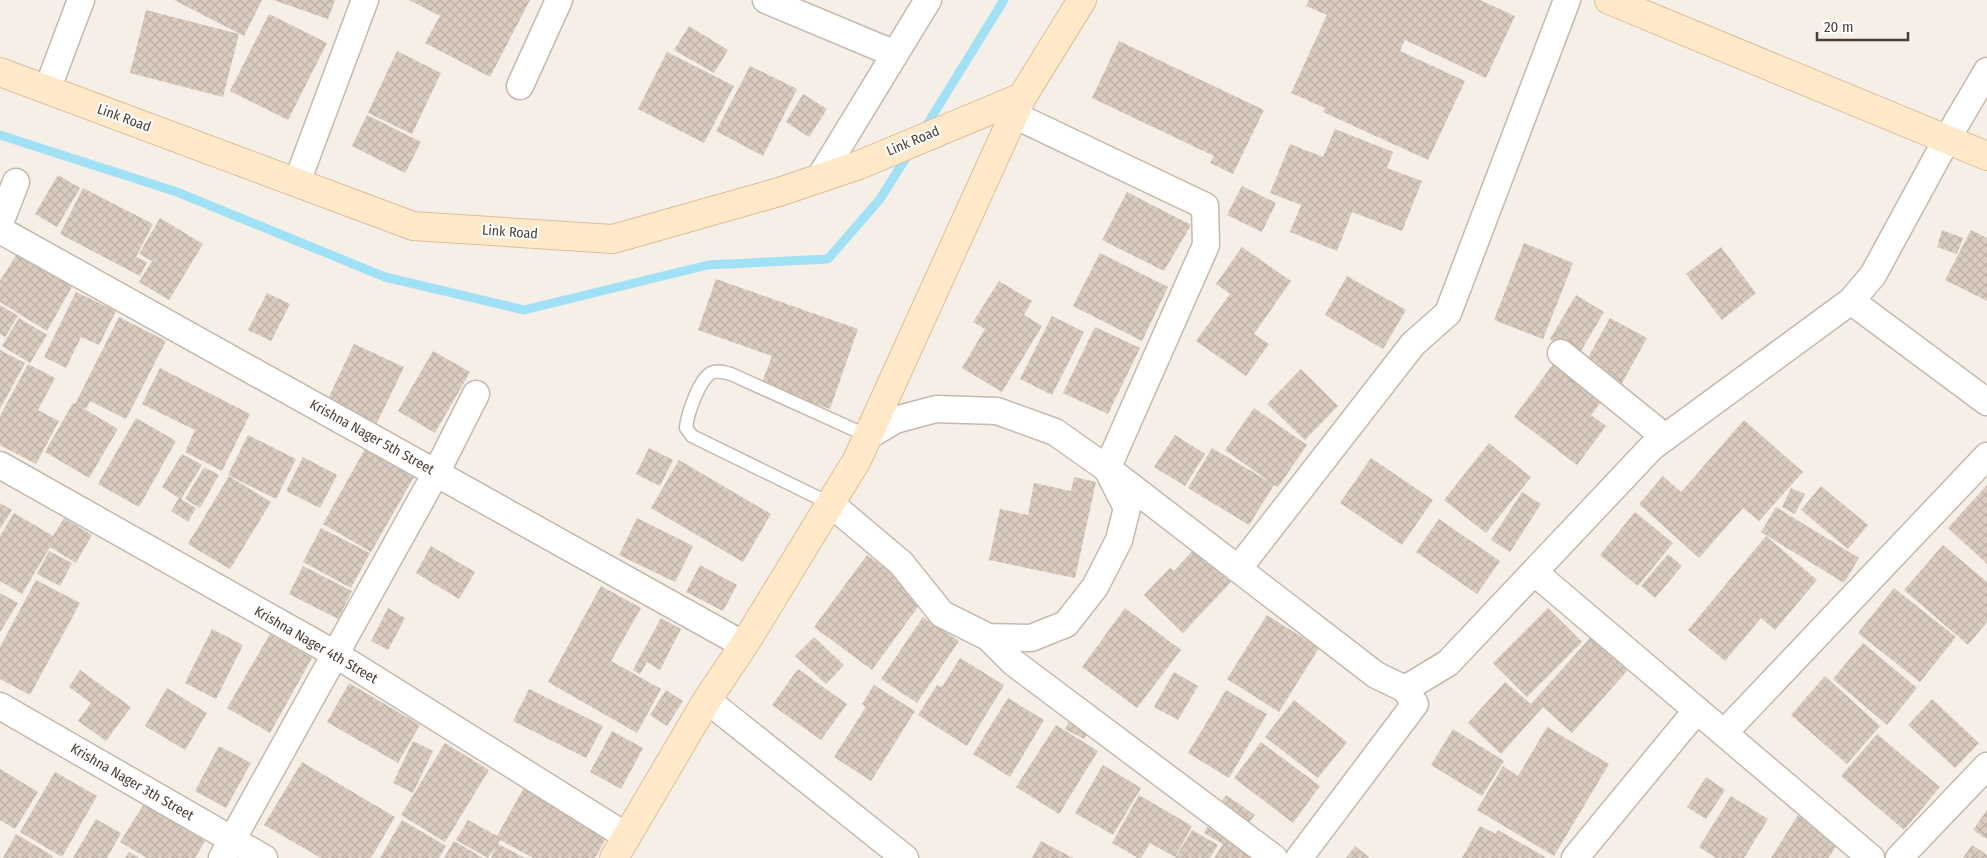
<svg xmlns="http://www.w3.org/2000/svg" width="1987" height="858" viewBox="0 0 1987 858" font-family="'Fira Sans Condensed',sans-serif">
  <style>
    .lines { fill: none; stroke-linecap: round; stroke-linejoin: round }
    .stream { stroke: #a1e1f6; stroke-width: 9 }
    .building { fill: url(#building-cross-hatch) }
    .lane-casing { stroke: #c5b8ad; stroke-width: 15 }
    .street-casing { stroke: #c5b8ad; stroke-width: 29 }
    .secondary-casing { stroke: #dcbe97; stroke-width: 30 }
    .lane { stroke: #fff; stroke-width: 12 }
    .street { stroke: #fff; stroke-width: 26 }
    .secondary { stroke: #ffe9c9; stroke-width: 28 }
    .labels { text-anchor: middle; dominant-baseline: central; stroke-width: 4; stroke-linejoin: round; paint-order: stroke }
    .street-label { font-size: 14px; fill: #4a3f36; stroke: #fff }
  </style>
  <defs>
    <pattern id="building-cross-hatch" width="8" height="8" patternUnits="userSpaceOnUse" patternTransform="scale(1.25)"><rect width="8" height="8" fill="#dbccc0"/><path d="M0 0l8 8M0 8l8-8" fill="none" stroke="#bdb0a6"/></pattern>
  </defs>
  <rect width="100%" height="100%" fill="#f5efe8"/>
  <g class="lines">
    <!-- stream -->
    <g class="stream">
      <polyline points="923,131 1004,0"/>
      <polyline points="0,135 177,192 385,277 524,310 708,265 828,259 880,199 909,153"/>
    </g>
  </g>
  <!-- building -->
  <g class="building">
    <polygon points="174,0 262,0 244,36"/>
    <polygon points="273,0 335,0 328,19"/>
    <polygon points="409,0 530,0 490,77 425,43 440,16"/>
    <polygon points="1309,0 1480,0 1515,16 1486,78 1405,40 1400,51 1465,81 1428,160 1323,112 1325,108 1291,93 1327,15 1306,6"/>
    <polygon points="146,10 239,34 223,97 130,73"/>
    <polygon points="269,14 327,43 288,120 230,91"/>
    <polygon points="689,26 728,50 714,73 674,50"/>
    <polygon points="1119,41 1264,110 1233,174 1210,163 1214,156 1092,98"/>
    <polygon points="397,51 441,73 412,134 368,113"/>
    <polygon points="667,52 734,86 704,143 638,109"/>
    <polygon points="750,66 797,89 763,156 716,131"/>
    <polygon points="803,94 827,109 809,137 786,122"/>
    <polygon points="367,115 421,142 405,173 352,146"/>
    <polygon points="1335,129 1393,152 1387,168 1422,181 1402,231 1352,212 1337,251 1290,232 1301,205 1270,193 1290,144 1323,157"/>
    <polygon points="58,175 80,188 57,227 35,214"/>
    <polygon points="1242,186 1276,203 1262,232 1227,215"/>
    <polygon points="83,188 153,224 136,257 147,262 140,276 60,234"/>
    <polygon points="1127,192 1191,225 1164,271 1102,240"/>
    <polygon points="160,218 203,244 169,300 139,282 152,261 139,254"/>
    <polygon points="1942,230 1963,238 1957,254 1937,247"/>
    <polygon points="1971,230 1987,238 1987,301 1945,280"/>
    <polygon points="1524,243 1573,263 1543,339 1494,320"/>
    <polygon points="1242,247 1291,281 1254,334 1269,344 1246,376 1196,341 1230,294 1216,284"/>
    <polygon points="1721,247 1756,293 1722,320 1686,274"/>
    <polygon points="18,252 73,285 47,331 0,302 0,281"/>
    <polygon points="1100,253 1168,287 1142,341 1073,306"/>
    <polygon points="1347,276 1406,310 1383,349 1325,315"/>
    <polygon points="716,279 858,329 830,409 761,385 772,356 698,330"/>
    <polygon points="999,281 1032,301 1024,315 1042,326 1002,392 962,368 985,329 973,322"/>
    <polygon points="76,292 116,311 99,345 81,337 66,368 44,357"/>
    <polygon points="267,293 290,304 271,341 248,330"/>
    <polygon points="1576,295 1604,312 1578,356 1550,339"/>
    <polygon points="0,305 18,316 5,337 0,334"/>
    <polygon points="1052,316 1084,332 1052,395 1020,379"/>
    <polygon points="119,317 166,341 126,419 90,401 86,409 81,407 118,429 89,478 45,452 73,403 75,404"/>
    <polygon points="19,318 47,335 30,363 2,346"/>
    <polygon points="1610,318 1647,338 1621,385 1584,365"/>
    <polygon points="1095,327 1140,348 1108,414 1063,393"/>
    <polygon points="354,344 404,367 374,429 325,405"/>
    <polygon points="0,350 25,363 0,409"/>
    <polygon points="433,351 470,372 435,433 398,411"/>
    <polygon points="1559,356 1608,393 1591,415 1606,426 1577,465 1514,417"/>
    <polygon points="28,364 55,378 38,410 59,421 36,464 0,445 0,416"/>
    <polygon points="160,368 250,414 222,471 185,452 195,430 142,404"/>
    <polygon points="1301,369 1338,406 1305,440 1267,404"/>
    <polygon points="1254,408 1307,445 1278,487 1274,485 1249,525 1188,488 1212,448 1270,482 1225,450"/>
    <polygon points="136,418 176,441 139,507 98,484"/>
    <polygon points="1744,420 1803,472 1759,521 1743,508 1699,558 1639,504 1663,476 1681,492"/>
    <polygon points="248,435 296,459 276,499 228,475"/>
    <polygon points="1175,435 1205,454 1185,486 1154,467"/>
    <polygon points="1489,443 1531,477 1486,533 1444,500"/>
    <polygon points="649,448 673,460 660,486 636,474"/>
    <polygon points="365,449 414,477 371,552 323,524"/>
    <polygon points="182,454 202,465 181,499 196,508 188,522 171,511 179,498 162,487"/>
    <polygon points="303,457 337,475 320,508 286,491"/>
    <polygon points="1371,458 1433,500 1402,545 1340,503"/>
    <polygon points="679,460 771,514 743,562 651,508"/>
    <polygon points="204,467 219,475 200,508 185,499"/>
    <polygon points="229,476 271,502 230,569 188,544"/>
    <polygon points="1074,477 1096,482 1075,578 989,560 1000,509 1028,515 1034,483 1071,491"/>
    <polygon points="1987,485 1987,564 1948,528"/>
    <polygon points="1821,486 1868,525 1848,549 1801,510"/>
    <polygon points="1791,488 1805,494 1795,514 1782,507"/>
    <polygon points="1522,492 1541,504 1510,552 1491,540"/>
    <polygon points="0,503 12,510 0,529"/>
    <polygon points="1776,507 1859,558 1844,583 1761,532"/>
    <polygon points="1635,512 1673,543 1638,586 1600,555"/>
    <polygon points="14,513 53,536 64,518 92,535 76,563 50,547 22,594 0,581 0,536"/>
    <polygon points="637,518 693,546 675,582 619,555"/>
    <polygon points="1439,519 1500,561 1477,594 1416,552"/>
    <polygon points="321,528 370,553 351,588 303,562"/>
    <polygon points="1766,536 1817,580 1775,630 1761,618 1725,661 1688,630"/>
    <polygon points="1943,545 1987,582 1987,622 1968,645 1904,590"/>
    <polygon points="431,546 475,572 459,599 416,573"/>
    <polygon points="1195,548 1231,582 1183,633 1144,595 1170,568 1174,571"/>
    <polygon points="49,551 72,563 60,586 37,574"/>
    <polygon points="1668,554 1682,566 1655,598 1641,586"/>
    <polygon points="867,555 925,597 872,670 814,627"/>
    <polygon points="700,565 737,585 723,611 686,592"/>
    <polygon points="303,566 352,591 338,619 289,594"/>
    <polygon points="36,580 80,603 30,695 0,679 0,647"/>
    <polygon points="601,586 641,608 611,661 661,689 637,733 548,682"/>
    <polygon points="1894,588 1956,637 1920,682 1858,633"/>
    <polygon points="0,593 18,603 0,632"/>
    <polygon points="388,608 405,618 388,650 371,641"/>
    <polygon points="1125,608 1181,650 1137,708 1082,667"/>
    <polygon points="1548,608 1582,642 1527,697 1493,663"/>
    <polygon points="1267,615 1319,648 1279,712 1227,679"/>
    <polygon points="923,617 959,641 917,703 881,679"/>
    <polygon points="661,618 681,629 660,670 647,662 640,674 633,670"/>
    <polygon points="212,629 243,645 216,699 185,683"/>
    <polygon points="1597,630 1634,663 1572,733 1543,707 1501,754 1468,723 1505,682 1531,704"/>
    <polygon points="270,634 312,658 270,733 227,708"/>
    <polygon points="814,637 844,665 826,684 795,656"/>
    <polygon points="1863,643 1917,688 1887,725 1833,679"/>
    <polygon points="960,658 1004,685 967,746 918,715 937,685 942,687"/>
    <polygon points="798,669 847,704 821,740 772,705"/>
    <polygon points="80,670 131,707 106,741 78,721 91,703 69,687"/>
    <polygon points="1174,672 1198,686 1178,720 1154,707"/>
    <polygon points="1825,676 1880,726 1847,764 1791,715"/>
    <polygon points="349,683 420,725 398,763 327,722"/>
    <polygon points="874,685 915,711 871,781 834,757 866,707 862,704"/>
    <polygon points="167,688 207,713 185,750 145,726"/>
    <polygon points="529,689 603,726 586,758 513,721"/>
    <polygon points="666,690 683,701 667,726 650,715"/>
    <polygon points="1226,690 1267,714 1229,778 1188,753"/>
    <polygon points="1008,698 1044,720 1010,777 973,754"/>
    <polygon points="1932,699 1979,743 1955,768 1908,725"/>
    <polygon points="1294,700 1347,742 1318,778 1265,737"/>
    <polygon points="1074,712 1093,723 1084,739 1065,729"/>
    <polygon points="1056,725 1098,751 1059,814 1016,787"/>
    <polygon points="1547,727 1609,764 1554,856 1477,810 1503,766 1518,776"/>
    <polygon points="1453,729 1504,761 1482,796 1431,765"/>
    <polygon points="612,731 643,748 621,789 590,772"/>
    <polygon points="1877,734 1940,787 1904,830 1841,776"/>
    <polygon points="413,741 433,751 413,793 393,783"/>
    <polygon points="1261,742 1320,786 1293,823 1234,778"/>
    <polygon points="445,743 489,770 445,842 401,815"/>
    <polygon points="219,746 251,763 226,808 195,791"/>
    <polygon points="302,762 395,817 371,858 321,858 264,825"/>
    <polygon points="1103,765 1141,788 1113,835 1075,813"/>
    <polygon points="0,769 38,792 15,829 0,820"/>
    <polygon points="55,772 97,796 62,857 20,832"/>
    <polygon points="1706,777 1725,790 1706,819 1687,807"/>
    <polygon points="526,784 610,831 595,858 533,858 500,840 498,844 525,858 491,858 495,848 488,858 456,840 468,820 497,836"/>
    <polygon points="1139,795 1192,826 1175,857 1150,843 1141,858 1138,858 1112,843"/>
    <polygon points="1226,795 1255,815 1244,829 1216,809"/>
    <polygon points="1731,796 1768,819 1744,858 1716,858 1699,847"/>
    <polygon points="144,804 205,841 195,858 147,858 120,842"/>
    <polygon points="1987,810 1987,839 1973,830"/>
    <polygon points="1798,815 1839,841 1829,858 1771,858"/>
    <polygon points="96,819 121,833 107,858 73,858"/>
    <polygon points="402,820 446,846 439,858 380,858"/>
    <polygon points="1480,826 1496,834 1498,830 1547,858 1462,858"/>
    <polygon points="1207,827 1258,858 1214,858 1223,844 1204,833"/>
    <polygon points="1192,830 1218,845 1210,858 1175,858"/>
    <polygon points="16,834 53,856 52,858 3,858"/>
    <polygon points="454,841 483,858 444,858"/>
    <polygon points="1041,841 1073,858 1032,858"/>
    <polygon points="1972,845 1987,855 1987,858 1963,858"/>
    <polygon points="1355,846 1370,858 1346,858"/>
    <polygon points="129,852 139,858 125,858"/>
  </g>
  <g class="lines">
    <defs>
      <path id="lane" d="M831,504L692,436L686,428C687,415 699,380 711,373C717,370 724,372 731,374L868,436"/>
      <g id="street">
        <polyline points="766,0 895,54"/>
        <polyline points="520,86 559,0"/>
        <polyline points="47,90 81,0"/>
        <polyline points="820,177 928,0"/>
        <polyline points="297,182 365,0"/>
        <polyline points="0,223 16,182"/>
        <polyline points="0,230 744,645"/>
        <polyline points="1851,301 1987,402"/>
        <polyline points="1561,353 1665,437"/>
        <polyline points="868,436 895,420 936,409 997,411 1055,432 1116,475 1376,675 1405,689 1448,663 1652,447 1851,301 1873,275 1947,139 1987,71"/>
        <polyline points="0,465 335,654 626,836"/>
        <polyline points="831,504 901,563 942,614 988,637 1031,638 1066,624 1095,587 1119,540 1127,508 1107,469 1206,245 1205,206 1014,115"/>
        <polyline points="1238,569 1413,344 1448,313 1567,0"/>
        <polyline points="1534,572 1871,858"/>
        <polyline points="988,637 1014,663 1274,858"/>
        <polyline points="707,700 905,858"/>
        <polyline points="0,706 264,858"/>
        <polyline points="1724,733 1987,456"/>
        <polyline points="222,858 436,473 476,394"/>
        <polyline points="1299,858 1415,704 1405,689"/>
        <polyline points="1575,858 1697,710"/>
        <polyline points="1899,858 1987,766"/>
      </g>
      <g id="secondary">
        <polyline points="1609,0 1987,156"/>
        <polyline points="0,72 413,226 613,239 779,192 859,165 1022,97"/>
        <polyline points="614,858 707,700 744,645 857,460 1022,97 1082,0"/>
      </g>
    </defs>
    <!-- lane casing -->
    <use href="#lane" class="lane-casing"/>
    <!-- street casing -->
    <use href="#street" class="street-casing"/>
    <!-- secondary casing -->
    <use href="#secondary" class="secondary-casing"/>
    <!-- lane -->
    <use href="#lane" class="lane"/>
    <!-- street -->
    <use href="#street" class="street"/>
    <!-- secondary -->
    <use href="#secondary" class="secondary"/>
  </g>
  <g class="labels">
    <!-- street labels -->
    <g class="street-label">
      <text transform="translate(124 118) rotate(20)">Link Road</text>
      <text transform="translate(913 141) rotate(-23)">Link Road</text>
      <text transform="translate(510 232) rotate(4)">Link Road</text>
      <text transform="translate(372 437) rotate(29)">Krishna Nager 5th Street</text>
      <text transform="translate(316 645) rotate(30)">Krishna Nager 4th Street</text>
      <text transform="translate(132 782) rotate(30)">Krishna Nager 3th Street</text>
    </g>
  </g>
  <!-- scale -->
  <path d="M1817 32v8h91v-8" fill="none" stroke="#4a3f36" stroke-width="2.5"/>
  <text x="1824" y="32" font-size="15" fill="#4a3f36" stroke="#ffffff" stroke-width="4" paint-order="stroke">20 m</text>
</svg>
